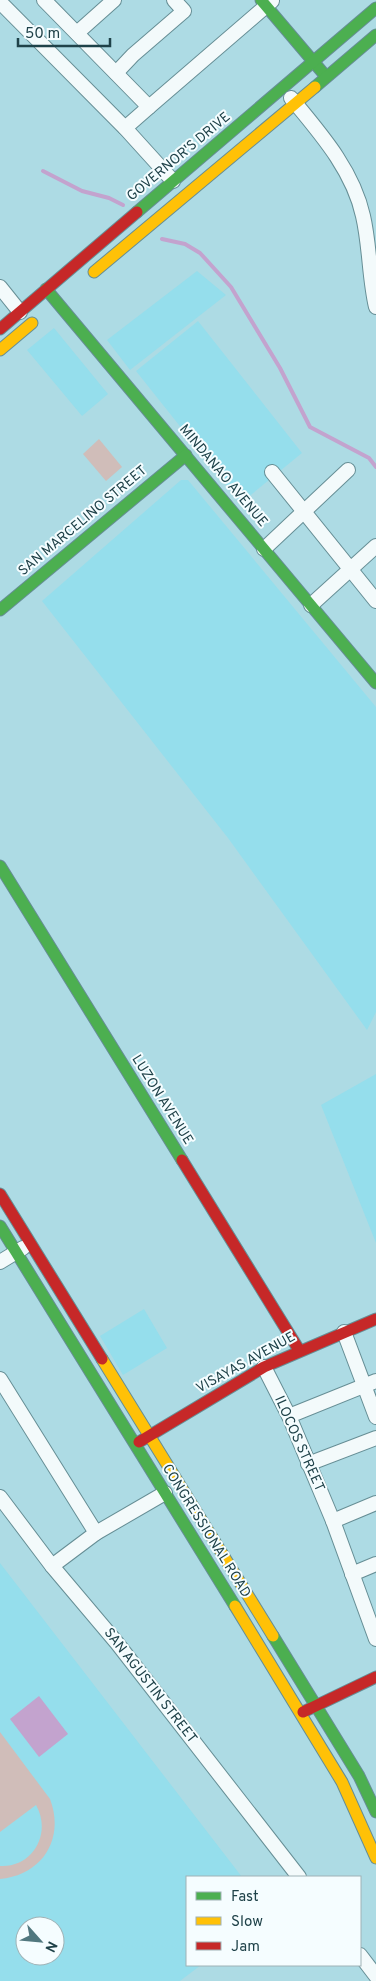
<svg xmlns="http://www.w3.org/2000/svg" width="376" height="1981" viewBox="0 0 376 1981" font-family="Overpass,sans-serif">
  <style>
    .built { fill: #95deec; fill-rule: evenodd }
    .green { fill: #d0bdb9 }
    .water { fill: #c3a3ce }
    .lines { fill: none; stroke-linecap: round; stroke-linejoin: round }
    .stream { stroke: #c3a3ce; stroke-width: 4 }
    .street-casing { stroke: #668e95; stroke-width: 16 }
    .fast-casing { stroke: #668e95; stroke-width: 13 }
    .slow-casing { stroke: #668e95; stroke-width: 13 }
    .jam-casing { stroke: #668e95; stroke-width: 13 }
    .street { stroke: #f3fafb; stroke-width: 14 }
    .fast { stroke: #4caf50; stroke-width: 11 }
    .slow { stroke: #ffc107; stroke-width: 11 }
    .jam { stroke: #c62828; stroke-width: 11 }
    .labels { text-anchor: middle; dominant-baseline: central; stroke-width: 4; stroke-linejoin: round; paint-order: stroke }
    .street-label { font-size: 14px; fill: #1f4249; stroke: #f5fdff }
  </style>
  <rect width="100%" height="100%" fill="#addbe4"/>
  <!-- built -->
  <g class="built">
    <polygon points="197,271 226,295 130,370 107,340"/>
    <polygon points="198,321 302,453 241,503 136,371"/>
    <polygon points="54,328 108,394 82,416 27,350"/>
    <polygon points="181,480 188,480 376,707 376,1012 367,1030 228,838 42,601"/>
    <polygon points="376,1074 376,1243 321,1105"/>
    <polygon points="144,1309 167,1348 123,1375 100,1336"/>
    <path d="M0,1563L242,1877H187V1965H201L180,1981H0ZM25,1926H55V1956H25Z"/>
  </g>
  <!-- green -->
  <g class="green">
    <polygon points="99,439 122,467 106,481 83,454"/>
    <path d="M0,1732L50,1799C65,1838 43,1875 0,1879V1866C33,1868 52,1833 36,1805L0,1832Z"/>
  </g>
  <!-- water -->
  <polygon class="water" points="39,1696 68,1734 39,1757 10,1719"/>
  <g class="lines">
    <!-- stream -->
    <g class="stream">
      <polyline points="43,171 82,191 109,198 123,205"/>
      <polyline points="162,239 185,244 200,253 231,287 280,368 310,427 369,458 376,467"/>
    </g>
    <defs>
      <g id="street">
        <polyline points="44,0 149,107 125,128"/>
        <polyline points="0,2 125,128 173,181"/>
        <polyline points="77,33 114,0"/>
        <polyline points="116,73 133,55 184,11 174,0"/>
        <path d="M291,98C320,133 353,170 363,216C370,246 369,277 376,307"/>
        <polyline points="149,107 272,1"/>
        <polyline points="0,287 20,312"/>
        <polyline points="272,472 376,601"/>
        <polyline points="264,549 348,470"/>
        <polyline points="311,605 376,546"/>
        <polyline points="0,1262 23,1248"/>
        <polyline points="344,1332 376,1417"/>
        <polyline points="264,1367 289,1416 333,1521 376,1639"/>
        <polyline points="0,1379 96,1533"/>
        <polyline points="289,1416 376,1381"/>
        <polyline points="308,1464 376,1438"/>
        <polyline points="0,1497 52,1566 117,1643 299,1877"/>
        <polyline points="333,1521 376,1503"/>
        <polyline points="52,1566 96,1533 165,1493"/>
        <polyline points="352,1574 376,1564"/>
        <polyline points="360,1955 376,1976"/>
      </g>
      <g id="fast">
        <polyline points="261,0 323,73"/>
        <polyline points="315,87 376,35"/>
        <polyline points="137,212 376,8"/>
        <polyline points="46,289 376,683"/>
        <polyline points="0,610 186,455"/>
        <polyline points="0,866 182,1160"/>
        <polyline points="0,1226 235,1606"/>
        <polyline points="273,1636 359,1776 376,1812"/>
      </g>
      <g id="slow">
        <polyline points="94,272 315,87"/>
        <polyline points="0,350 32,323"/>
        <polyline points="102,1359 273,1636"/>
        <polyline points="235,1606 342,1782 376,1858"/>
      </g>
      <g id="jam">
        <polyline points="0,329 137,212"/>
        <polyline points="182,1160 299,1350"/>
        <polyline points="0,1194 102,1359"/>
        <polyline points="139,1442 264,1367 376,1319"/>
        <polyline points="303,1712 376,1677"/>
      </g>
    </defs>
    <!-- street casing -->
    <use href="#street" class="street-casing"/>
    <!-- fast casing -->
    <use href="#fast" class="fast-casing"/>
    <!-- slow casing -->
    <use href="#slow" class="slow-casing"/>
    <!-- jam casing -->
    <use href="#jam" class="jam-casing"/>
    <!-- street -->
    <use href="#street" class="street"/>
    <!-- fast -->
    <use href="#fast" class="fast"/>
    <!-- slow -->
    <use href="#slow" class="slow"/>
    <!-- jam -->
    <use href="#jam" class="jam"/>
  </g>
  <g class="labels">
    <!-- street labels -->
    <g class="street-label">
      <text transform="translate(179 157) rotate(-40)">GOVERNOR'S DRIVE</text>
      <text transform="translate(223 476) rotate(50)">MINDANAO AVENUE</text>
      <text transform="translate(83 521) rotate(-40)">SAN MARCELINO STREET</text>
      <text transform="translate(162 1100) rotate(58)">LUZON AVENUE</text>
      <text transform="translate(246 1363) rotate(-29)">VISAYAS AVENUE</text>
      <text transform="translate(299 1444) rotate(66)">ILOCOS STREET</text>
      <text transform="translate(206 1531) rotate(58)">CONGRESSIONAL ROAD</text>
      <text transform="translate(150 1686) rotate(52)">SAN AGUSTIN STREET</text>
    </g>
  </g>
  <!-- legend -->
  <rect x="186" y="1876" width="175" height="90" fill="#f5fdff" stroke="#9fb2b6"/>
  <rect x="196" y="1892" width="25" height="8" fill="#4caf50" stroke="#9fb2b6"/>
  <text x="231" y="1901" font-size="15" fill="#1f4249">Fast</text>
  <rect x="196" y="1917" width="25" height="8" fill="#ffc107" stroke="#9fb2b6"/>
  <text x="231" y="1926" font-size="15" fill="#1f4249">Slow</text>
  <rect x="196" y="1942" width="25" height="8" fill="#c62828" stroke="#9fb2b6"/>
  <text x="231" y="1951" font-size="15" fill="#1f4249">Jam</text>
  <!-- north arrow -->
  <g transform="translate(40 1941) rotate(117)"><circle r="24" fill="#f5fdff" stroke="#9fb2b6"/>
  <path d="M0-4L9 19L0 12L-9 19Z" fill="#51787f"/>
  <text y="-8" font-size="14" font-weight="bold" text-anchor="middle" fill="#1f4249">N</text>
  </g>
  <!-- scale -->
  <path d="M18 38v8h92v-8" fill="none" stroke="#1f4249" stroke-width="2.5"/>
  <text x="25" y="38" font-size="15" fill="#1f4249" stroke="#f5fdff" stroke-width="4" paint-order="stroke">50 m</text>
</svg>
